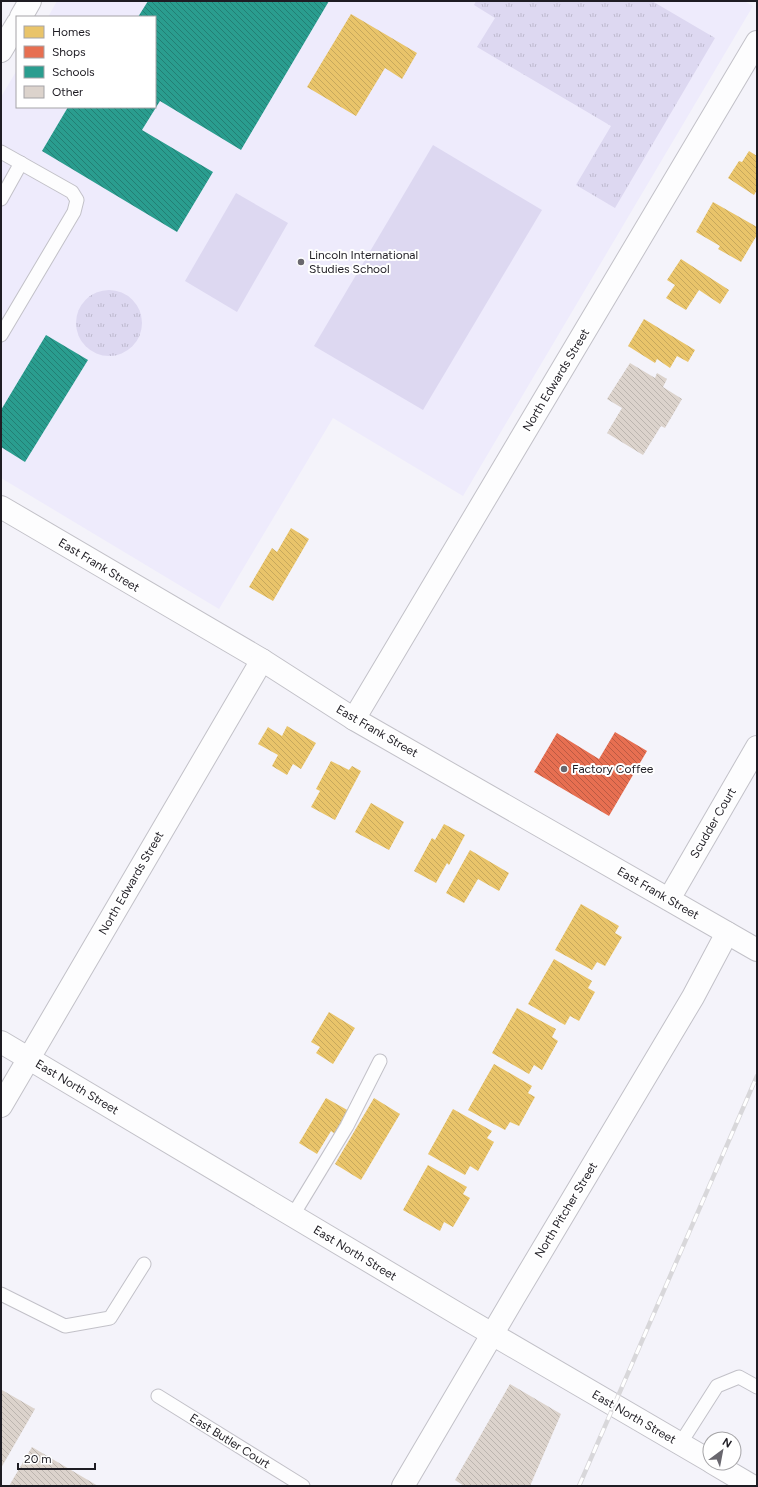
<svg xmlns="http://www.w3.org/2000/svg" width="758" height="1487" viewBox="0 0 758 1487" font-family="Figtree,sans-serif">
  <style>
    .built { fill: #eeebfc }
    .grass { fill: url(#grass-tufts) }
    .pitch { fill: #ddd8f1 }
    .homes { fill: url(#homes-back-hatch) }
    .shops { fill: url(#shops-back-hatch) }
    .schools { fill: url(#schools-back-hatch) }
    .building { fill: url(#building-back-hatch) }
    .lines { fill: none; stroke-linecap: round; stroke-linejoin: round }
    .lane-casing { stroke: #c2c1c8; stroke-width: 15 }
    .street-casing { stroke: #c2c1c8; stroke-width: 24 }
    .lane { stroke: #fdfdfe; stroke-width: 13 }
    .street { stroke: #fdfdfe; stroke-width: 22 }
    .rail-casing { stroke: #d8d7da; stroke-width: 4.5 }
    .rail { stroke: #fff; stroke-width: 3; stroke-dasharray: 9; stroke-linecap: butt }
    .poi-dot { fill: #69676e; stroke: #fff; stroke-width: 1.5 }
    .labels { text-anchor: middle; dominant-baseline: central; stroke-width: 4; stroke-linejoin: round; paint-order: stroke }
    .poi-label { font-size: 12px; fill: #1e1c23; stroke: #fff; text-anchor: start }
    .street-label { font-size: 12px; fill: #1e1c23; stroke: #fff }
  </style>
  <defs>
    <pattern id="grass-tufts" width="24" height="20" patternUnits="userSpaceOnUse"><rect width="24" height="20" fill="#ddd8f1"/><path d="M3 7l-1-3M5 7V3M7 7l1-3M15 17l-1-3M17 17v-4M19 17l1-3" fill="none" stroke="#bdb9ce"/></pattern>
    <pattern id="homes-back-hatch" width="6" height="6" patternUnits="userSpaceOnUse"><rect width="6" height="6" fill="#e9c46a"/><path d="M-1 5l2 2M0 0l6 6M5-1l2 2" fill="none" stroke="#c7a85c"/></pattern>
    <pattern id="shops-back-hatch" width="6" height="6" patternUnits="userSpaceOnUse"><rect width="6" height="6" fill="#e76f51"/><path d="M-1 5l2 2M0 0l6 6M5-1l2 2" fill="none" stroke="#bb5a43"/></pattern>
    <pattern id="schools-back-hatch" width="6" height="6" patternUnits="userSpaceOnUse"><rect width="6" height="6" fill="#2a9d8f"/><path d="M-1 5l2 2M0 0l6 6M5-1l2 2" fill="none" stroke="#237f74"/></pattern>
    <pattern id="building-back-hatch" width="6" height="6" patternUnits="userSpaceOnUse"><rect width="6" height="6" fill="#dcd3cc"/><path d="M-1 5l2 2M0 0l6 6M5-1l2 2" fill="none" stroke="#bcb5af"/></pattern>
  </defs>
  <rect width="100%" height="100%" fill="#f4f3fa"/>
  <!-- built -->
  <polygon class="built" points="57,1 744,1 753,6 463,496 333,418 219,609 1,478 1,97 17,70 17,107 155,107 155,17 48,17"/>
  <!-- grass -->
  <g class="grass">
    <polygon points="476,1 652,1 715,38 615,208 576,185 611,126 477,47 495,18 474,5"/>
    <circle cx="109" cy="323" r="33"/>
  </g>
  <!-- pitch -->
  <g class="pitch">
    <polygon points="433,145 542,210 423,410 314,346"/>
    <polygon points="236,193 288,223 237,312 185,281"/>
  </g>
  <!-- homes -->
  <g class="homes">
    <polygon points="351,14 417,53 402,79 385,68 356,116 307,87"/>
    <polygon points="749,151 757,156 757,190 754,195 728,178 739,161 742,162"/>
    <polygon points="713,202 757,227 757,235 741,262 718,249 720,246 696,232"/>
    <polygon points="681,259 729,290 720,304 699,290 686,310 666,298 675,285 667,280"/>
    <polygon points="644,319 695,350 688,362 677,356 670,368 657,359 655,363 628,346"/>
    <polygon points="291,528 309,539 273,601 249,587 272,548 277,552"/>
    <polygon points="287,726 316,743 301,769 293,764 287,775 272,766 278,755 258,744 268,727 282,736"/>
    <polygon points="331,761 349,770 352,766 361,771 335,820 311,807 320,791 316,789"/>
    <polygon points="371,803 404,822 389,850 355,832"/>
    <polygon points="444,824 465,835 449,865 447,863 436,883 414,871 432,838 435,840"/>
    <polygon points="470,850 509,873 499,891 478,879 464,903 446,893"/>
    <polygon points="581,904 619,926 615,933 622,937 605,966 597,962 592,970 555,950"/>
    <polygon points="554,959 592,981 588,988 595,992 579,1021 570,1016 565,1025 528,1004"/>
    <polygon points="517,1008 556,1029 552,1037 558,1041 542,1070 534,1065 529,1074 492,1053"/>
    <polygon points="329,1012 355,1028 333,1064 316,1053 320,1047 311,1042"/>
    <polygon points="494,1064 532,1086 528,1093 535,1097 519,1126 510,1122 505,1130 468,1110"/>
    <polygon points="326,1098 349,1111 335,1134 331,1131 317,1154 299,1143"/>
    <polygon points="374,1098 400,1114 361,1180 335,1164"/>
    <polygon points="453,1109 492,1131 487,1138 494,1142 478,1171 470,1166 465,1175 428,1154"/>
    <polygon points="428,1165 467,1187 463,1194 470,1198 453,1227 444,1222 440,1231 403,1210"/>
  </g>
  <!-- shops -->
  <polygon class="shops" points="615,732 647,751 609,816 534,772 557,733 599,759"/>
  <!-- schools -->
  <g class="schools">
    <polygon points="148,1 329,1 241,150 160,101 142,130 213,172 177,232 42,151 68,107 155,107 155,17 138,17"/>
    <polygon points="46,335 88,360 25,462 1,447 1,410"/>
  </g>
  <!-- building -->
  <g class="building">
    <polygon points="630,363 655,378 657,373 667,379 663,387 682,399 665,428 661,426 643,455 607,433 622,408 607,399"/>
    <polygon points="510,1384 561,1414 530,1486 464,1486 455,1480"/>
    <polygon points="2,1390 35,1409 1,1468 1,1393"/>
    <polygon points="32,1447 98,1486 9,1486"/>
  </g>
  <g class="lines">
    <defs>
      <g id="lane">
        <polyline points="1,152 72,192 77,200 74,212 1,335"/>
        <polyline points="1,199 21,163"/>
        <polyline points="293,1215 347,1126 380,1061"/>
        <polyline points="1,1294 65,1326 110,1318 144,1264"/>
        <polyline points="158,1396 303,1486"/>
        <polyline points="680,1444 717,1386 739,1377 757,1387"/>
      </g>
      <g id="street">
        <polyline points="21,17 30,1"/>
        <polyline points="1,51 17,24"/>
        <polyline points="1,507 262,660 354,719 757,950"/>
        <polyline points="354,719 757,42"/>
        <polyline points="669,899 757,747"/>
        <polyline points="1,1042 463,1317 710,1461"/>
        <polyline points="1,1106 262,660"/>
        <polyline points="713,1463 752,1486"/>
        <polyline points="403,1486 513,1299 693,997 727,933"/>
      </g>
    </defs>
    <!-- lane casing -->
    <use href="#lane" class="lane-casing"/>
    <!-- street casing -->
    <use href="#street" class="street-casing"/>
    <!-- lane -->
    <use href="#lane" class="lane"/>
    <!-- street -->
    <use href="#street" class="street"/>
    <defs>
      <polyline id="rail" points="579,1486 757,1076"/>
    </defs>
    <!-- rail casing -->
    <use href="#rail" class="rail-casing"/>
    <!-- rail -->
    <use href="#rail" class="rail"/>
  </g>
  <!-- markers -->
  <g class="poi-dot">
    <circle cx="301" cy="262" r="4"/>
    <circle cx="564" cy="769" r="4"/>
  </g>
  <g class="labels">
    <!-- poi labels -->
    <g class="poi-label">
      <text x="309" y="255">Lincoln International<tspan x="309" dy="14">Studies School</tspan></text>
      <text x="572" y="769">Factory Coffee</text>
    </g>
    <!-- street labels -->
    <g class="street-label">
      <text transform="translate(556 380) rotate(-59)">North Edwards Street</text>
      <text transform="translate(99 565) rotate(31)">East Frank Street</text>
      <text transform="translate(377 731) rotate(30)">East Frank Street</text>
      <text transform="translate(713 823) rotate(-60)">Scudder Court</text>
      <text transform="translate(131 883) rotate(-60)">North Edwards Street</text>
      <text transform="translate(658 893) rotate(30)">East Frank Street</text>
      <text transform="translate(77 1087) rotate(31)">East North Street</text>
      <text transform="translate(566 1210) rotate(-59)">North Pitcher Street</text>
      <text transform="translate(355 1253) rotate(31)">East North Street</text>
      <text transform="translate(634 1417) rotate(30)">East North Street</text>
      <text transform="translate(230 1441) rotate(32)">East Butler Court</text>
    </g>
  </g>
  <!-- border -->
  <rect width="758" height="1487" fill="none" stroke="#1e1c23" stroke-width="4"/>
  <!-- legend -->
  <rect x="16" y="16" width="140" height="92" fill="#ffffff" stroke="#a5a4a7"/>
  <rect x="24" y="26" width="20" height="12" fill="#e9c46a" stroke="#a5a4a7"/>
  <text x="52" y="36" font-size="12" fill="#1e1c23">Homes</text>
  <rect x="24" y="46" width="20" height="12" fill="#e76f51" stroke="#a5a4a7"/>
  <text x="52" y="56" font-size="12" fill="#1e1c23">Shops</text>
  <rect x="24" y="66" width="20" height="12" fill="#2a9d8f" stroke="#a5a4a7"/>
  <text x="52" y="76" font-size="12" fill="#1e1c23">Schools</text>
  <rect x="24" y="86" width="20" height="12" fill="#dcd3cc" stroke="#a5a4a7"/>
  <text x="52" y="96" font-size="12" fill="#1e1c23">Other</text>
  <!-- north arrow -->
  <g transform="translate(722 1451) rotate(32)"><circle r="19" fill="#ffffff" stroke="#a5a4a7"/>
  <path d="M0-3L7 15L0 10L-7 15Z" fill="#69676e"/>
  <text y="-6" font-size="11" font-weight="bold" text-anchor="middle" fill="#1e1c23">N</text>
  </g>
  <!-- scale -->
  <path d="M18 1463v6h77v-6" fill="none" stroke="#1e1c23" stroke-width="2"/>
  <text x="24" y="1463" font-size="12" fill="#1e1c23" stroke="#ffffff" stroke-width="3" paint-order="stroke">20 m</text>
</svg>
